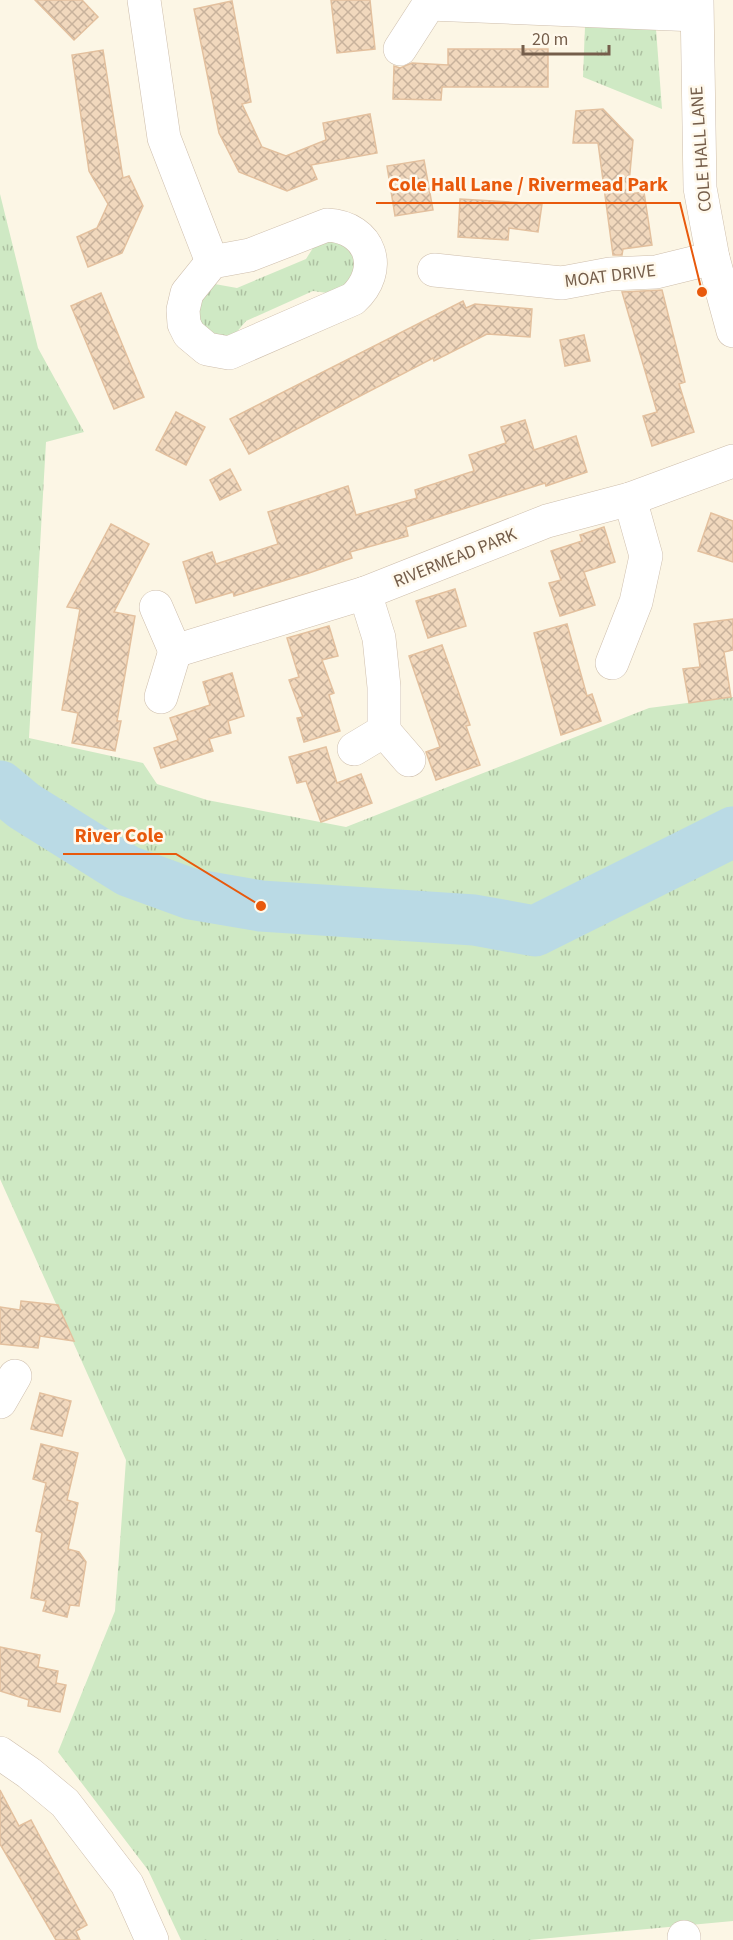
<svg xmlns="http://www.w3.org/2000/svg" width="733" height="1940" viewBox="0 0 733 1940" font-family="'Source Sans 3',sans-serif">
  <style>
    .grass { fill: url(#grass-tufts) }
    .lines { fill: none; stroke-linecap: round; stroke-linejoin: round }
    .river { stroke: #badae5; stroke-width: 51 }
    .building { fill: url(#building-cross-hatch); stroke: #e3c09e; stroke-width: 1.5 }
    .minor-casing { stroke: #cebeac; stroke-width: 34 }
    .minor { stroke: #fff; stroke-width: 33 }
    .labels { text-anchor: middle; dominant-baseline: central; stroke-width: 5; stroke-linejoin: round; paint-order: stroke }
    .street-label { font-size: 18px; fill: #755e4b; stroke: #fff9ec }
    .leader { fill: none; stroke: #e8590c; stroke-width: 2 }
    .callout-dot { fill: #e8590c; stroke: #fff9ec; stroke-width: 2 }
    .callout-label { font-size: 20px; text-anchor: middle; font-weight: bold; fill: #e8590c; stroke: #fff9ec; stroke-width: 5; stroke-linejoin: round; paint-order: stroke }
  </style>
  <defs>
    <pattern id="grass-tufts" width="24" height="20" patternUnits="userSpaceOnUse" patternTransform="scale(1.5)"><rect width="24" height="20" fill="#cfe9c4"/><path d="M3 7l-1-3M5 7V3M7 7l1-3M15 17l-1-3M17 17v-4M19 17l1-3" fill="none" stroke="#adc0a1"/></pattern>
    <pattern id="building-cross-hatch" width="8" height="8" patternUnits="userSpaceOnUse" patternTransform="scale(1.5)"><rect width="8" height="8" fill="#f1d8bd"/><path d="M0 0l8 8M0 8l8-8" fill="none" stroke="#c8b29c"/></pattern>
  </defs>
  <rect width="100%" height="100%" fill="#fcf6e5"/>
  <!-- grass -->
  <g class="grass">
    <polygon points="585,27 656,29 662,109 583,77"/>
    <polygon points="0,194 38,348 84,432 46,442 29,738 143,763 157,784 207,800 346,827 649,708 733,697 733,1921 529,1940 181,1940 148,1870 58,1752 115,1611 126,1460 0,1179"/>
    <path d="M318,240C342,241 349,240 358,264L342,295L313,291L246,321L229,341L209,337L198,325L200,293L209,283L237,288L306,259Z"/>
  </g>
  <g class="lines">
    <!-- river -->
    <polyline class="river" points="0,786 24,806 128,871 191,894 261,906 474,920 535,931 733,832"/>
  </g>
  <!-- building -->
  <g class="building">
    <polygon points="35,0 82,0 98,17 74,40"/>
    <polygon points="331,0 370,0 375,49 337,53"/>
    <polygon points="232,1 251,102 242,104 262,147 286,156 326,140 323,123 370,114 377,153 311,165 317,179 287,191 239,172 219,133 194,9"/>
    <polygon points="448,49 548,49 548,87 442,87 441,100 393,99 394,66 400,68 412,63 448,65"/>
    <polygon points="103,50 123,178 129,176 143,206 122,253 88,267 77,237 97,228 108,204 89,171 72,55"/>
    <polygon points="603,109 633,140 628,194 644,192 652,245 623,249 622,255 613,255 598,143 573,143 576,111"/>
    <polygon points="424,160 433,210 395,216 387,166"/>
    <polygon points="460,199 542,204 538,232 509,228 508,240 458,237"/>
    <polygon points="662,290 685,382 679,384 694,432 652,446 643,416 657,412 622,292"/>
    <polygon points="101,293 144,397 114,409 71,306"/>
    <polygon points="463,301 466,308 475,304 532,309 530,337 487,334 434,361 433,358 249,454 230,419"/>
    <polygon points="584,335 590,361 565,366 560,340"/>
    <polygon points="176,412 205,427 186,465 156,450"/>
    <polygon points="525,420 534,450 576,436 587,472 546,486 545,483 406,527 408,536 350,552 352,558 309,573 234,596 233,592 196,603 183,562 212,552 216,564 278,544 268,512 348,486 356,515 417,498 415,490 474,471 469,455 506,443 501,427"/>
    <polygon points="230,469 241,490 220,500 210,480"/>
    <polygon points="711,513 733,521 733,562 698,551"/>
    <polygon points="111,524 149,544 114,612 135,616 117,721 121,721 115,751 72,743 78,713 62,710 80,609 67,607"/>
    <polygon points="604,527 615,562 584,572 595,605 560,616 549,583 561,580 551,551 582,541 580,535"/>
    <polygon points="455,589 466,626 428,638 416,601"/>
    <polygon points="733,619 733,650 724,652 731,697 689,703 683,669 700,667 694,624"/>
    <polygon points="567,624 587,696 592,694 601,721 561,735 534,633"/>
    <polygon points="329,626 338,656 322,660 334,693 329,695 340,731 304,742 297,718 303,717 289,680 299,677 287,638"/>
    <polygon points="442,645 470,725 466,726 480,765 436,780 426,752 440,747 409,656"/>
    <polygon points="232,673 244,716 228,721 231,733 209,739 213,751 161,768 154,748 178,740 170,718 210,705 203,682"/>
    <polygon points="326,747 337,783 361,774 372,803 321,822 306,781 297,783 289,757"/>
    <polygon points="21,1301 58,1305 74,1341 40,1336 38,1348 0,1344 0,1307 20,1310"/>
    <polygon points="40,1393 71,1401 62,1436 31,1429"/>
    <polygon points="41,1444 78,1453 67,1500 78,1503 68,1549 79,1552 86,1562 79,1606 70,1605 67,1617 43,1611 46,1601 31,1598 42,1533 36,1531 46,1483 33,1479"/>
    <polygon points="0,1647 40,1655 38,1667 58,1671 56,1683 66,1685 60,1712 28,1706 29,1700 0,1691"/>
    <polygon points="0,1790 19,1826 31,1820 87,1925 76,1931 80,1940 56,1940 0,1844"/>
  </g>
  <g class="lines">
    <defs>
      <g id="minor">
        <polyline points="144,0 164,138 212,262"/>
        <polyline points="697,0 700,188 713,258 733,331"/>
        <polyline points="429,4 696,15"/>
        <polyline points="400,49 429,4 428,0"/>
        <path d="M327,225C371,227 385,270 353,299L229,353L207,349L189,334L184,324L183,310L187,293L212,262L250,255Z"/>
        <polyline points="434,270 562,283 610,274 656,272 713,258"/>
        <polyline points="156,607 175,651 365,593 547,521 630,499 733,461"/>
        <polyline points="612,663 636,602 646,556 630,499"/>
        <polyline points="161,697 175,651"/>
        <polyline points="384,731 409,760"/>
        <polyline points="354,749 384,731 384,687 379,638 365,593"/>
        <polyline points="0,1402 15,1376"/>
        <polyline points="0,1753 29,1773 65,1803 127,1884 152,1940"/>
        <polyline points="684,1937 684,1940"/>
      </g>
    </defs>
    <!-- minor casing -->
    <use href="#minor" class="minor-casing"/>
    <!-- minor -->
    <use href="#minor" class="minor"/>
  </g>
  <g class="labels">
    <!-- street labels -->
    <g class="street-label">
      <text transform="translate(701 149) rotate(-94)">COLE HALL LANE</text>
      <text transform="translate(610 276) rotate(-7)">MOAT DRIVE</text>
      <text transform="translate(455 558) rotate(-22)">RIVERMEAD PARK</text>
    </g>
  </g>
  <!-- callouts -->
  <path class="leader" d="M702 292L680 203H376M261 906L176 854H63"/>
  <g class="callout-dot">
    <circle cx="702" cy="292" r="6"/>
    <circle cx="261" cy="906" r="6"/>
  </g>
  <g class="callout-label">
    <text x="528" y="191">Cole Hall Lane / Rivermead Park</text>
    <text x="119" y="842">River Cole</text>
  </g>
  <!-- scale -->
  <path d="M523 45v9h86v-9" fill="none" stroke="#755e4b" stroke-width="3"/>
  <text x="532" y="45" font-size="18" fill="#755e4b" stroke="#fff9ec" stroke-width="4.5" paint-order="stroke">20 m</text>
</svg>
